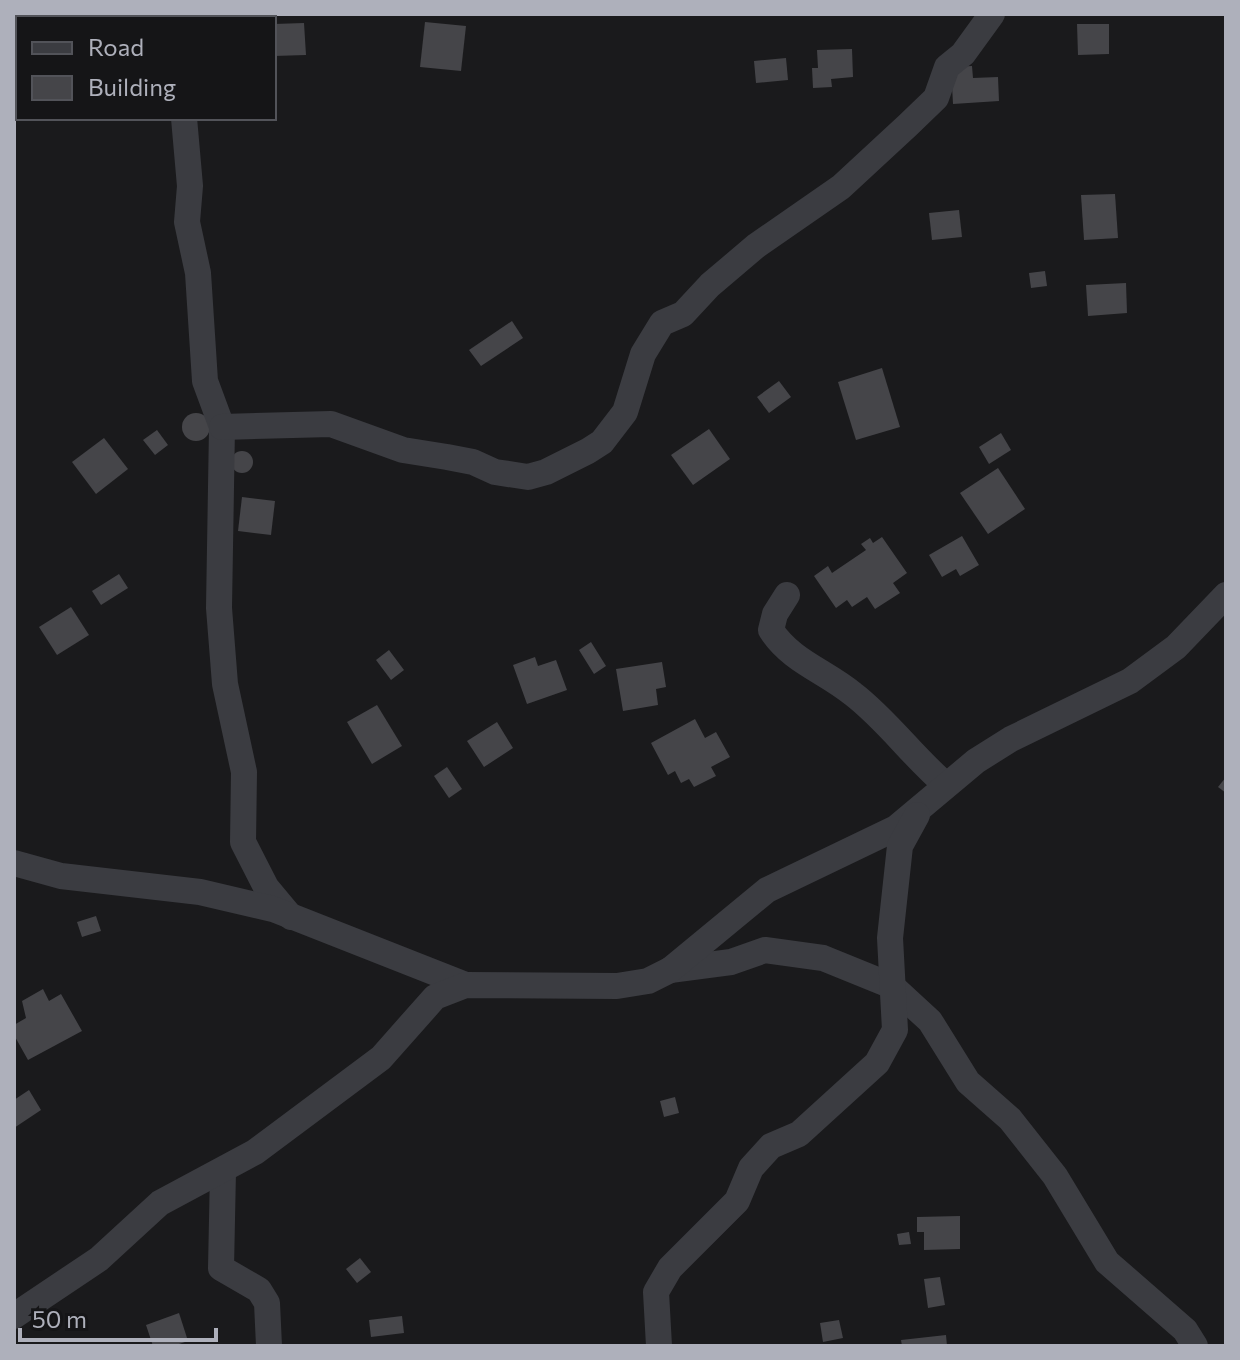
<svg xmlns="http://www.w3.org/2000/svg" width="1240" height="1360" viewBox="0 0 1240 1360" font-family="Commissioner,sans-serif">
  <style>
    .building { fill: #454549 }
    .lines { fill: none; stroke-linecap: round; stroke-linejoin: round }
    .street { stroke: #3b3c41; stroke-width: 26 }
  </style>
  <rect width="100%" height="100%" fill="#1a1a1c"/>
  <!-- building -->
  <g class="building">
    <polygon points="425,22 466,26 461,71 420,67"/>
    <polygon points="304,23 306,55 274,56 274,24"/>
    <polygon points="1077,24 1109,24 1109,54 1078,55"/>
    <polygon points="852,49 853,77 831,79 832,87 813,88 812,68 818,68 817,50"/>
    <polygon points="786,58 788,80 756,83 754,61"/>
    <polygon points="972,66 973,78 998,77 999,101 953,104 951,67"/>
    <polygon points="1115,194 1118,238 1084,240 1081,195"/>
    <polygon points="959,210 962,237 932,240 929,213"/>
    <polygon points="1045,271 1047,286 1031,288 1029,273"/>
    <polygon points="1126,283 1127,313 1088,316 1086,285"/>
    <polygon points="512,321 523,338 481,366 469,350"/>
    <polygon points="882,368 900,427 856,440 838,382"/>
    <polygon points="779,381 791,397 769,413 757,397"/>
    <circle cx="196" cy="427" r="14"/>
    <polygon points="709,429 730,459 693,485 671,455"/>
    <polygon points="157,430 168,445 155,455 143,440"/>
    <polygon points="1001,433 1011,450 989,464 979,447"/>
    <polygon points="104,438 128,469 96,494 72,462"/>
    <circle cx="242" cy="462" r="11"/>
    <polygon points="998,468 1025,509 988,534 960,493"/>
    <polygon points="242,497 275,501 271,535 238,531"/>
    <polygon points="962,536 979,565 960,576 956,569 942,577 929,555"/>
    <polygon points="882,537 907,573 893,583 900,593 875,609 867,597 852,607 847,600 836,608 814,576 828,566 832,573 866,550 861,544 870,538 873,543"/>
    <polygon points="119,574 128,588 101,605 92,591"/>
    <polygon points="71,607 89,635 57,655 39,627"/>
    <polygon points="591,642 606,666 594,674 579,650"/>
    <polygon points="389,650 404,670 391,680 376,660"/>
    <polygon points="535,657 538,666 556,660 567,690 527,704 513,665"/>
    <polygon points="662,662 666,687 656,689 658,705 623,711 616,669"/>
    <polygon points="377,705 402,746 372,764 347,722"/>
    <polygon points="695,719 705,738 716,732 730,757 711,767 716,776 694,787 689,779 681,783 675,771 668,775 651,743"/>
    <polygon points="497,722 513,748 484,767 467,741"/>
    <polygon points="447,767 462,789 449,798 434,776"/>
    <polygon points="1226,777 1226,793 1218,787"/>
    <polygon points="96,916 101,931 82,937 77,922"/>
    <polygon points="43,989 49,1001 61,994 82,1031 28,1060 14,1035 14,1025 26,1018 22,1001"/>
    <polygon points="29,1090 41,1110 14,1128 14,1100"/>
    <polygon points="675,1097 679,1113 664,1117 660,1101"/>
    <polygon points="960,1216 960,1249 924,1250 924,1232 917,1232 917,1217"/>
    <polygon points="909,1232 911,1244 899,1245 897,1234"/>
    <polygon points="360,1258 371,1272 357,1283 346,1269"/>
    <polygon points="940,1277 945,1305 928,1308 924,1279"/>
    <polygon points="179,1313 188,1341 173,1346 153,1346 146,1325"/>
    <polygon points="402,1316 404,1333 371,1337 369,1320"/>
    <polygon points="839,1320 843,1338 823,1342 820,1323"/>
    <polygon points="946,1335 947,1346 902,1346 901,1340"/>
  </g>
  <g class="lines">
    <!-- street -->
    <g class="street">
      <polyline points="187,18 187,14"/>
      <polyline points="184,118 190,186 187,222 198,273 205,381 222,427 219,608 225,684 244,772 243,842 266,887 291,917"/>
      <polyline points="222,427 331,424 403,450 447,457 473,462 495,472 528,477 546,472 588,451 602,442 625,412 643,354 662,323 683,314 710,285 756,246 841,187 908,125 936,98 947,67 963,54 992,14"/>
      <path d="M787,595L775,614L771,630C791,661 825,671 853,694C887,720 913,757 946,785"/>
      <polyline points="14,863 61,876 200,892 273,909 466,985"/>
      <polyline points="670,970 731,962 765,950 823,958 892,986 930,1021 968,1082 1010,1119 1055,1176 1107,1262 1185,1330 1195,1346"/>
      <polyline points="223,1171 221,1268 259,1290 267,1303 269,1346"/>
      <polyline points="14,1316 99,1259 160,1203 255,1152 381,1058 435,997 466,985 617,986 648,981 670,970 767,890 896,828 976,761 1011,739 1130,681 1176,647 1226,595"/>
      <polyline points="659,1346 656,1292 670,1268 737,1201 751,1168 771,1146 799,1134 877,1063 895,1030 890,938 900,846 917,815"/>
    </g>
  </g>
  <!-- border -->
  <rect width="1240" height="1360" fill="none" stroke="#aeb0bb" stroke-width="32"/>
  <!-- legend -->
  <rect x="16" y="16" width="260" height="104" fill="#151517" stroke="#525359" stroke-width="2"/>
  <rect x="32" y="42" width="40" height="12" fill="#3b3c41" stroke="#525359" stroke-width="2"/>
  <text x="88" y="56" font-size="24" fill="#aeb0bb">Road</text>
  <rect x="32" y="76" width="40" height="24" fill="#454549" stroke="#525359" stroke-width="2"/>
  <text x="88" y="96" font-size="24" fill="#aeb0bb">Building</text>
  <!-- scale -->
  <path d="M20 1328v12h196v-12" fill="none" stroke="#aeb0bb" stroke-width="4"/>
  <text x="32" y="1328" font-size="24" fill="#aeb0bb" stroke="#151517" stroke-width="6" paint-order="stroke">50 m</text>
</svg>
